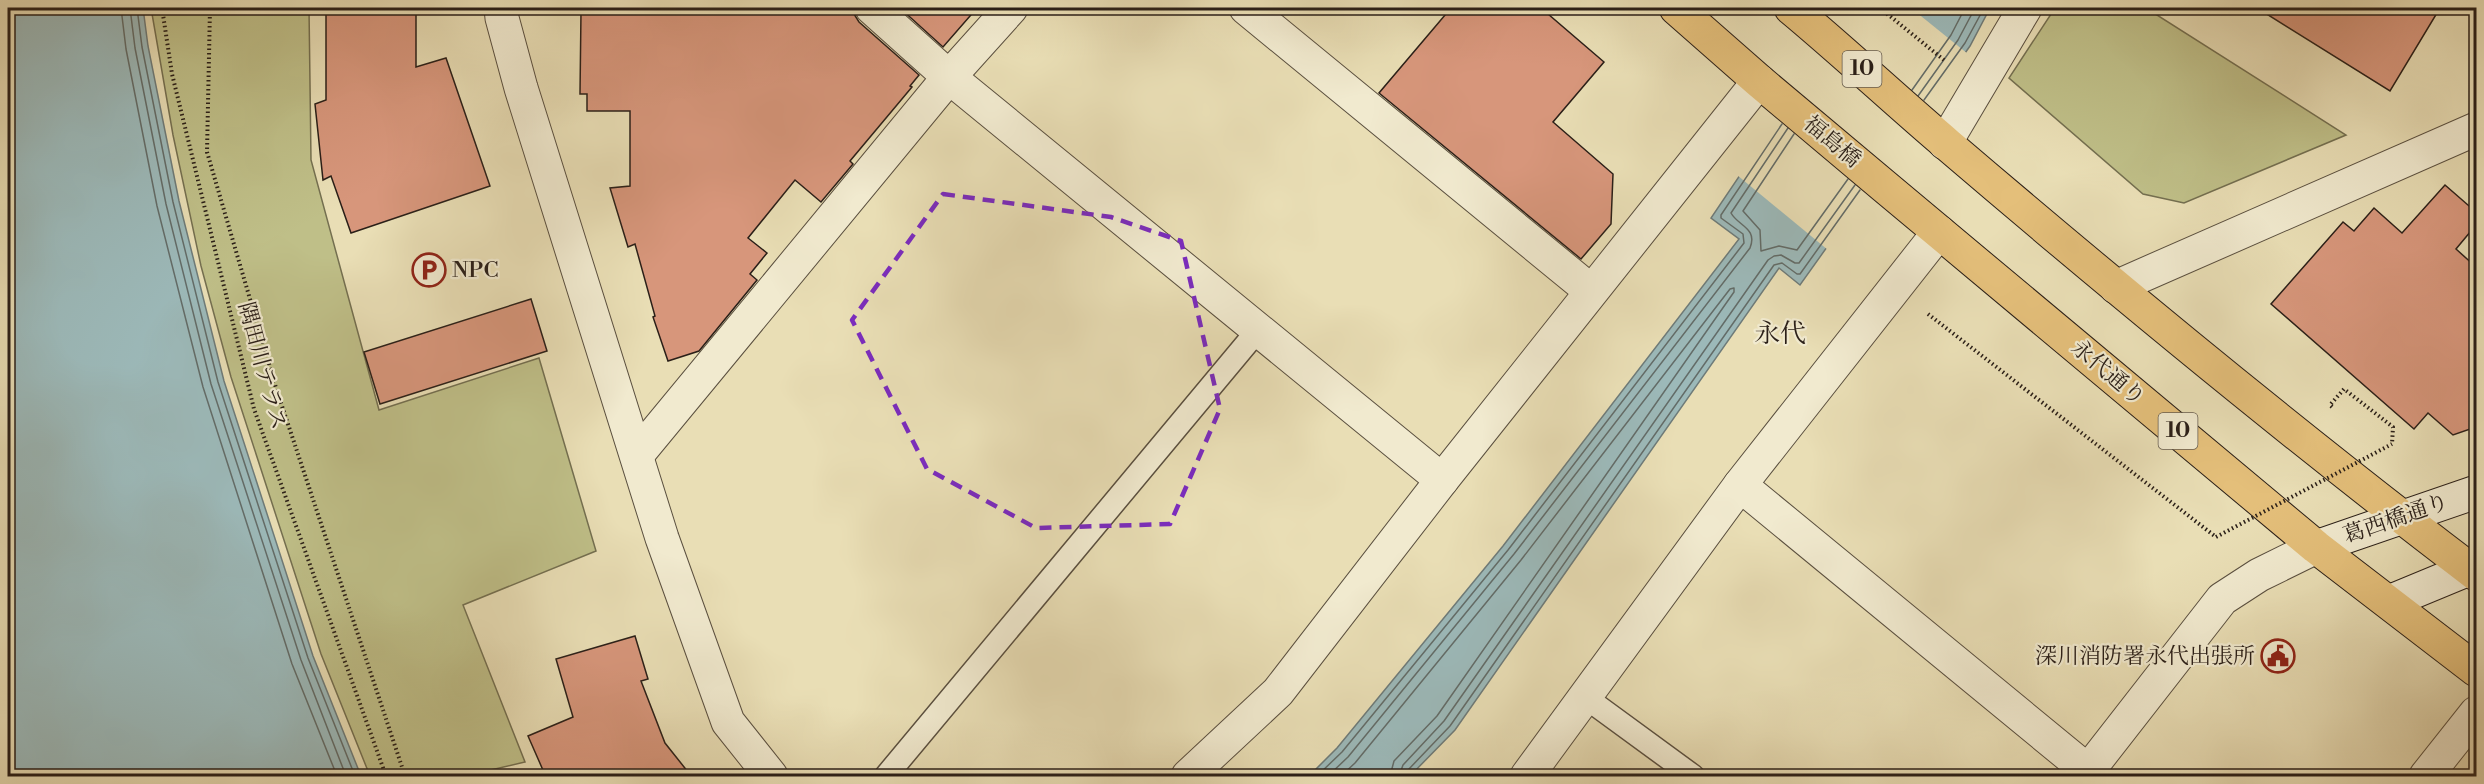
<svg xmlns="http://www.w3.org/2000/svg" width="2484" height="784" viewBox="0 0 2484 784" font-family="'Libre Bodoni','Noto Serif JP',serif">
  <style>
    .green { fill: #bfbf88; stroke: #746f50; stroke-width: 1.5 }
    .water { fill: #9cb9b9; stroke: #6e7b79; stroke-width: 1.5 }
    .pier { fill: #e9deb5 }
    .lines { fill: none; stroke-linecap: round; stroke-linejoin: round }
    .shore { stroke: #636c68; stroke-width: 1.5 }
    .building { fill: #d7967b; stroke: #2a1f18; stroke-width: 1.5 }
    .lane-casing { stroke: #5a4f3f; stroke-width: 25 }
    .street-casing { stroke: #5a4f3f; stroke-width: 35 }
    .secondary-casing { stroke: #2a1f18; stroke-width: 35 }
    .primary-casing { stroke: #2a1f18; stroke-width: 35 }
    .path { stroke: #2a1f18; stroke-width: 4; stroke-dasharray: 1.5 3; stroke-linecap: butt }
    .lane { stroke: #f1eacf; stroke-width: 22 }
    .street { stroke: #f1eacf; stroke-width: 33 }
    .secondary { stroke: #f1eacf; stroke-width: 33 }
    .primary { stroke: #e4bf7a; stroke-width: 33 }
    .path-bridge { stroke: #2a1f18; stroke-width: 4; stroke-dasharray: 1.5 3; stroke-linecap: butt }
    .marked { fill: none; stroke: #7b2cbf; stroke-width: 4.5; stroke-dasharray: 12 8; stroke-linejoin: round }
    .labels { text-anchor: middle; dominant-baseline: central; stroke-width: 4.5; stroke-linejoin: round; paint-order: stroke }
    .shield { fill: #f1eacf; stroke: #665c4f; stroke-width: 1.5 }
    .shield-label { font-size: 21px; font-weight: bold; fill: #2a1f18 }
    .street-label { font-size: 22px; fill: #2a1f18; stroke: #f1eacf }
    .poi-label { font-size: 22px; fill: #2a1f18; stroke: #f1eacf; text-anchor: start }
    .quarter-label { font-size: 26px; fill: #2a1f18; stroke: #f1eacf }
  </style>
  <rect width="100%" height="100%" fill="#e9deb5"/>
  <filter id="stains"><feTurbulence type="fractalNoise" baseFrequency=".00333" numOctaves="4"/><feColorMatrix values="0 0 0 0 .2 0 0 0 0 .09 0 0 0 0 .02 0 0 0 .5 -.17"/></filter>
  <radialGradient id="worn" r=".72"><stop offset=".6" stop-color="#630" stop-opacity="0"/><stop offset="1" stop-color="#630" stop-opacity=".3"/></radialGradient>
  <!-- green -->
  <g class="green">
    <polygon points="151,8 309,8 311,160 379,410 539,358 596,551 463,605 525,762 465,776 370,776 321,654 231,377 201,266 173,135"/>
    <polygon points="2055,8 2146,8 2346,135 2184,203 2143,194 2009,78"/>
  </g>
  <!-- water -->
  <g class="water">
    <polygon points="8,8 143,8 148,46 179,201 224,381 313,656 361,776 8,776"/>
    <polygon points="1853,8 1990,8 1970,46 1800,285 1779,268 1455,730 1410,776 1309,776 1337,748 1503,546 1739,239 1711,218"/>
  </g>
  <!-- pier -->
  <polygon class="pier" points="1849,8 1911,8 1968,54 1828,250 1737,175"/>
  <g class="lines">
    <!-- shore -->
    <g class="shore">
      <polyline points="121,8 126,49 157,206 203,387 292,664 337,776"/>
      <polyline points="130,8 135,48 166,204 211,384 301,660 346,776"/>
      <polyline points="137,8 142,47 173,202 218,382 308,658 355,776"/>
      <polyline points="1912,90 1951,35 1965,8"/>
      <polyline points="1918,96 1958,40 1975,8"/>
      <polyline points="1924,100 1965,43 1984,8"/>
      <polyline points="1794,134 1743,211 1760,230 1761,251 1779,246 1797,250 1848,179"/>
      <polyline points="1317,776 1342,752 1508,550 1744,243 1743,234 1721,218 1721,215 1782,124"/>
      <path d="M1328,776L1348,757L1514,554L1750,248C1758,228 1738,226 1731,213L1788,128"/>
      <polyline points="1341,776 1355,763 1521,560 1730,289 1734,288 1734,292 1437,716 1394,761 1390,776"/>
      <polyline points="1399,776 1403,765 1444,721 1768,260 1774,256 1781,255 1795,263 1799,263 1855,185"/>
      <polyline points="1407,776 1408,770 1450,726 1774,265 1782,263 1797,274 1800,274 1860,190"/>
    </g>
  </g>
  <!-- building -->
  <g class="building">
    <polygon points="659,8 854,8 854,14 859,22 919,75 910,86 912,87 850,161 853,164 821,202 795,180 748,238 767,253 750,274 757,280 699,351 668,361 653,317 655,316 635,244 628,247 610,188 630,186 630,111 587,111 587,94 580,94 581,12 658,12"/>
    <polygon points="900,8 977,8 943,47"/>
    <polygon points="1451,8 1541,8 1604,62 1553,122 1613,174 1611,224 1581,259 1379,93"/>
    <polygon points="2257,8 2440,8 2390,91"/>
    <polygon points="326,9 416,9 416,67 446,58 490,186 351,233 331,176 323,180 315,104 326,100"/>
    <polygon points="2445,185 2476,212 2476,225 2456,249 2476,267 2476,427 2453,435 2428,413 2414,429 2271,304 2343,222 2354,231 2374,208 2402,233"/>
    <polygon points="531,299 547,351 380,404 364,352"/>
    <polygon points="635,636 648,679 641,681 665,743 692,777 546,777 528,736 573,717 556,659"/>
  </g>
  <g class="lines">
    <defs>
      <g id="lane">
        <polyline points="1585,697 1693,776"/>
        <polyline points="886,776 1258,330"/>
      </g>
      <g id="street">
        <polyline points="501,8 502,18 521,88 662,538 728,722 771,776"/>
        <polyline points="872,8 949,77 1442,480"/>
        <polyline points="1246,8 1591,291"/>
        <polyline points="1945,143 2025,8"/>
        <polyline points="2116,287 2476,129"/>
        <polyline points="637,455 949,77 1011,8"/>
        <polyline points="1740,485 2094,776"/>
        <polyline points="1188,776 1278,692 1442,480 1759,81"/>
        <polyline points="1527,776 1740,485 1939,232"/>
        <polyline points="2084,776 2222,599 2259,575 2316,547"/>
        <polyline points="2426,776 2476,713"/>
      </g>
      <g id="secondary">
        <polyline points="2316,547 2476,492"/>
        <polyline points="2389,602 2476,566"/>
      </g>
      <g id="primary">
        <polyline points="1676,8 1759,81 1884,186 2316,547 2476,670"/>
        <path d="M1791,8C1844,52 1895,100 1948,145C2120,292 2296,437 2476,574"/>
      </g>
    </defs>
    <!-- lane casing -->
    <use href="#lane" class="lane-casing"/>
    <!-- street casing -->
    <use href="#street" class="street-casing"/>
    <!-- secondary casing -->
    <use href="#secondary" class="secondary-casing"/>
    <!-- primary casing -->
    <use href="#primary" class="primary-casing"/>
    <!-- path -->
    <g class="path">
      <polyline points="162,8 172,74 254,409 386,776"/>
      <polyline points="210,8 207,152 276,388 405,776"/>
      <polyline points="1880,8 1944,60"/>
      <polyline points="1928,314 2216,537"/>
      <polyline points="2332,407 2330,405 2344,389 2393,427 2392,444"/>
    </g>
    <!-- lane -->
    <use href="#lane" class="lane"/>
    <!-- street -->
    <use href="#street" class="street"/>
    <!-- secondary -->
    <use href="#secondary" class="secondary"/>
    <!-- primary -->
    <use href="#primary" class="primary"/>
    <!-- path-bridge -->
    <polyline class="path-bridge" points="2216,537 2392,444"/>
  </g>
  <!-- marked area -->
  <path class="marked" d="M943,194L1111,217L1181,241L1220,409L1170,524L1036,528L927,469L852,320Z"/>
  <!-- icons -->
  <defs>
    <symbol id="parking-ring" viewBox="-11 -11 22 22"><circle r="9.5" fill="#f1eacf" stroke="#8f2418" stroke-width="1.5"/><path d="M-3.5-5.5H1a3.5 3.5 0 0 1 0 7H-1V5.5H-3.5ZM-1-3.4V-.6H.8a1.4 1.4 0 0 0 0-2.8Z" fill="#8f2418"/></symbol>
    <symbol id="civic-ring" viewBox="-11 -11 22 22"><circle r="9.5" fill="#f1eacf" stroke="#8f2418" stroke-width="1.5"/><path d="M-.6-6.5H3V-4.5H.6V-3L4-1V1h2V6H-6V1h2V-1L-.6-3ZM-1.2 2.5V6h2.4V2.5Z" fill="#8f2418"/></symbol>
  </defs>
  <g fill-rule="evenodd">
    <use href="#parking-ring" x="410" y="251" width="38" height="38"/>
    <use href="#civic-ring" x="2259" y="637" width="38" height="38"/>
  </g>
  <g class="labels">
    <!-- shield labels -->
    <g class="shield">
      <rect x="1842.5" y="51" width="39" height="36" rx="4.5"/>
      <rect x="2158.5" y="413" width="39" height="36" rx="4.5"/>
    </g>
    <g class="shield-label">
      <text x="1862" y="69">10</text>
      <text x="2178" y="431">10</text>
    </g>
    <!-- street labels -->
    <g class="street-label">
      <text transform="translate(1832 142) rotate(40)">福島橋</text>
      <text transform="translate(262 366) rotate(75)">隅田川テラス</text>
      <text transform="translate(2108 373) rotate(40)">永代通り</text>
      <text transform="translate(2396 519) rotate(-19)">葛西橋通り</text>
    </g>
    <!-- poi labels -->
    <g class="poi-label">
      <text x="452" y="270">NPC</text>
      <text x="2255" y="656" text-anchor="end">深川消防署永代出張所</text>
    </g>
    <!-- quarter labels -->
    <g class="quarter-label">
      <text x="1780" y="334">永代</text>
    </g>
  </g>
  <!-- margin -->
  <rect width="2484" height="784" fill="none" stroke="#e9deb5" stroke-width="30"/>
  <rect x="9" y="9" width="2466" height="766" fill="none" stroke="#2a1f18" stroke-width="3"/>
  <rect x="15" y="15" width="2454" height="754" fill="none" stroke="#2a1f18" stroke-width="1.5"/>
  <rect width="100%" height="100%" filter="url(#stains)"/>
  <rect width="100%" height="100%" fill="url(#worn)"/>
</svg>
